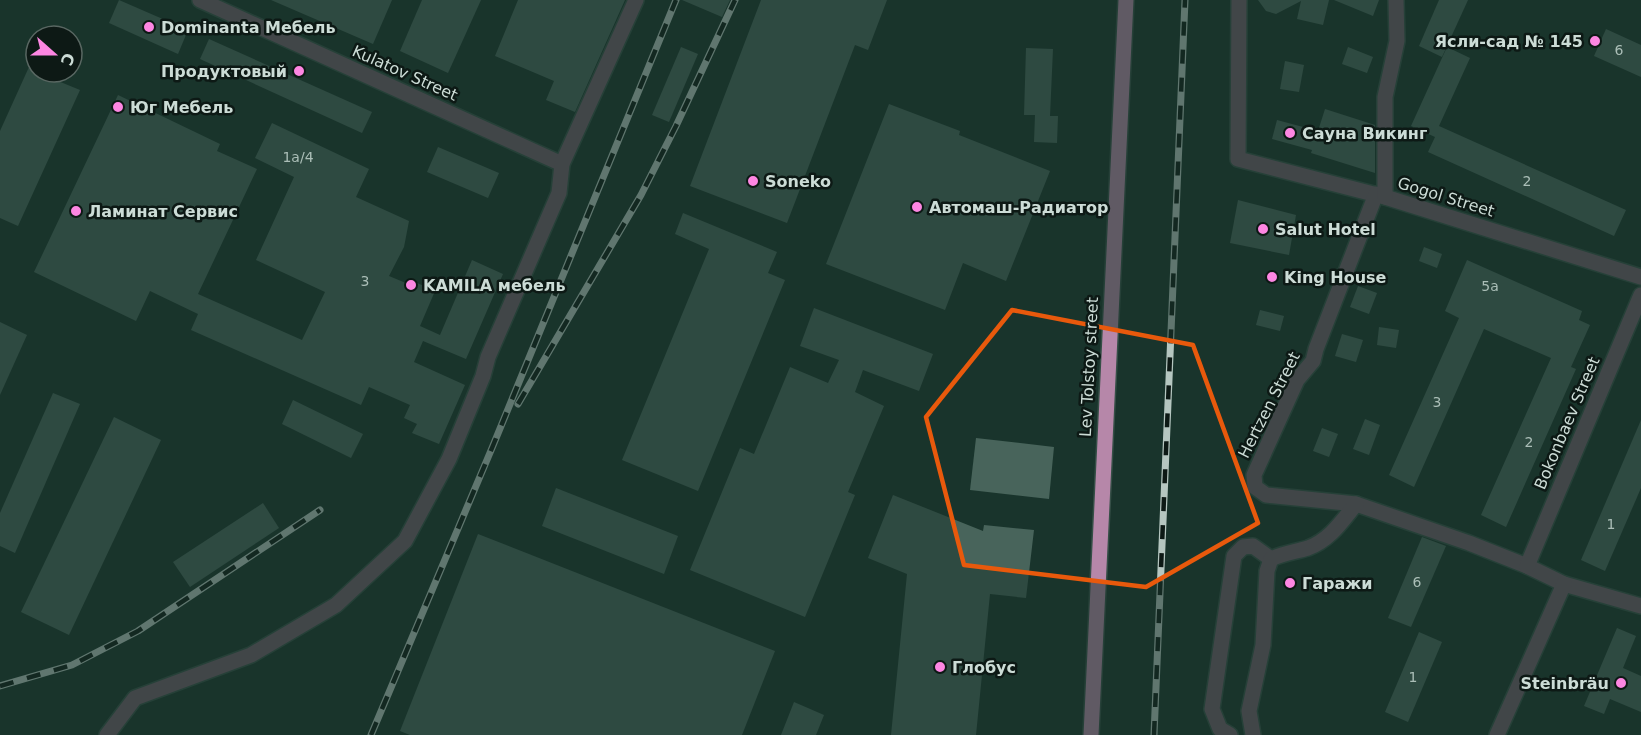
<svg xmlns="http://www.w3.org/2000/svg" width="1641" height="735" viewBox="0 0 1641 735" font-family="'DejaVu Sans',sans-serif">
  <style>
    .building { fill: #48645b }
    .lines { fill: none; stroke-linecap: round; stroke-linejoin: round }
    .minor-casing { stroke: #364f47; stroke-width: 18 }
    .primary-casing { stroke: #364f47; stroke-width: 18 }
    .minor { stroke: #725b6c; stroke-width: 15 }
    .primary { stroke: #b687a9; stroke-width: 15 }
    .rail-casing { stroke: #b5c6c0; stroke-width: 7 }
    .rail { stroke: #0d1915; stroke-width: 4.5; stroke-dasharray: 14; stroke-linecap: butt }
    .marked { fill: none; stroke: #e8590c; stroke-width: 4.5; stroke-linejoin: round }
    .poi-dot { fill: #fd86e2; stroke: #0d1915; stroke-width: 2 }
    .labels { text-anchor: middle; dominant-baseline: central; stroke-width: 5; stroke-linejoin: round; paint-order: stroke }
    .number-label { font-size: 14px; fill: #abbeb7 }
    .poi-label { font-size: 16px; font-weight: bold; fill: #ccdcd6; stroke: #0d1915; text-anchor: start }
    .street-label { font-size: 16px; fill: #ccdcd6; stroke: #0d1915 }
  </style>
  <rect width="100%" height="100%" fill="#19342c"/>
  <!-- building -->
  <g class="building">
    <polygon points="119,0 188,30 178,54 109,23"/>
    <polygon points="271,0 392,0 373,44"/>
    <polygon points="422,0 481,0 448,73 400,51"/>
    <polygon points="518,0 625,0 575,112 546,100 554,81 495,56"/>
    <polygon points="682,0 730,0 722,17"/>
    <polygon points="761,0 887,0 868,50 855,45 787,223 690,186"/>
    <polygon points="1258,0 1329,0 1323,25 1297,19 1301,1 1276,14 1266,11"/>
    <polygon points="1334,0 1379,0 1373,16"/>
    <polygon points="1439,0 1468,0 1442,57 1419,46"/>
    <polygon points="1606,29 1641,45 1641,77 1594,56"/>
    <polygon points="209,39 372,112 362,133 200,59"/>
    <polygon points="681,47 698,54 669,122 652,115"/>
    <polygon points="1348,47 1373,57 1367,73 1342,64"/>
    <polygon points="1447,47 1470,58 1439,126 1626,210 1614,236 1428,152 1435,137 1411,126"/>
    <polygon points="1026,48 1053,49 1050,116 1058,116 1057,143 1034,142 1035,115 1024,115"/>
    <polygon points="1285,61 1304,65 1299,92 1280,89"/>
    <polygon points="29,67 36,72 80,90 18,226 0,218 0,131"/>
    <polygon points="118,95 220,144 217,151 257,169 198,294 302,340 325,292 256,260 294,177 255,158 272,123 369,169 356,197 409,221 404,247 389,276 413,286 415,282 435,291 420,326 440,335 472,260 503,274 466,359 423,341 414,362 465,385 439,444 412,433 417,424 404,418 410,405 369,387 361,405 191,330 198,314 150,291 136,321 34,272"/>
    <polygon points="889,104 960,131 959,135 1050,171 1006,281 963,263 945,310 826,264"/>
    <polygon points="1325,109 1375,125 1375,173 1311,153 1312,150 1272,139 1277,120 1318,131"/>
    <polygon points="438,147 499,173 488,198 427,172"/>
    <polygon points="1238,200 1296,215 1289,255 1230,243"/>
    <polygon points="683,213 777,252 768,273 785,280 698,491 622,460 709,249 675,234"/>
    <polygon points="1424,247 1442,254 1437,268 1419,261"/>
    <polygon points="1467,260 1582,311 1579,320 1590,325 1571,367 1576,369 1506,527 1481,515 1551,358 1484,329 1414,487 1389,475 1459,318 1445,311"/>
    <polygon points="1358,286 1377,293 1369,314 1350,307"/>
    <polygon points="814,308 933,354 919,391 863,370 855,392 884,406 848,492 855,495 805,617 690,570 740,448 754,454 790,367 828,383 839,360 800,346"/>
    <polygon points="1260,310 1284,316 1280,331 1256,325"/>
    <polygon points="0,322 27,335 0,395"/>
    <polygon points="1379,327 1399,330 1396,348 1377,345"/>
    <polygon points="1342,334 1363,340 1356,362 1335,356"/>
    <polygon points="53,393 80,404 15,553 0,546 0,513"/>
    <polygon points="293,400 363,434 351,458 282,424"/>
    <polygon points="114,417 161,440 69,635 21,612"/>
    <polygon points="1365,419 1380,425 1369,455 1353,449"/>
    <polygon points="1641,420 1641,488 1605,571 1581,560"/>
    <polygon points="1322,428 1338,434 1329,457 1313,451"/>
    <polygon points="976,438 1054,447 1049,499 970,490"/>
    <polygon points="556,488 678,536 664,574 542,526"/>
    <polygon points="893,495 983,531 984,525 1034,530 1026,598 990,594 976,735 891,735 907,574 868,558"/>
    <polygon points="263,503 279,528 190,587 173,562"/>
    <polygon points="478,534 775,651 742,735 410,735 400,731"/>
    <polygon points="1422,537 1446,546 1411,627 1388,618"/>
    <polygon points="1617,628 1636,636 1623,668 1641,676 1641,712 1610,699 1604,714 1584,706"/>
    <polygon points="1419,632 1442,642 1408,722 1385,712"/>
    <polygon points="794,702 824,715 816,735 781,735"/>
  </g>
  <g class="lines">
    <defs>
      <g id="minor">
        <polyline points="200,0 562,164"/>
        <polyline points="1239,0 1238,159 1385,197 1641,277"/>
        <polyline points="1376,194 1316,349 1313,361 1297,380 1254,475 1255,487 1266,495 1356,504 1469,543 1527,566 1564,584 1641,606"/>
        <polyline points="1385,197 1385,97 1397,41 1396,0"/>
        <polyline points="1527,566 1641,295"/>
        <polyline points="107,735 135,698 251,655 336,605 405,541 449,459 483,376 488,357 559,193 562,164 636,0"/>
        <polyline points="1230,735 1220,729 1212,709 1234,556 1243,547 1253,546 1271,559"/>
        <path d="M1253,735L1249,711L1263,645L1267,571L1271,559C1283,553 1295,552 1308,548C1330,540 1342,521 1356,504"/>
        <polyline points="1497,735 1564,584"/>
      </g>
      <polyline id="primary" points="1091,735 1126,0"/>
    </defs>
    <!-- minor casing -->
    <use href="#minor" class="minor-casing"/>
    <!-- primary casing -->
    <use href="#primary" class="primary-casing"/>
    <!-- minor -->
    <use href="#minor" class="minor"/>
    <!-- primary -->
    <use href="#primary" class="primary"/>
    <defs>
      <g id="rail">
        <polyline points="518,404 641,195 676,126 735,0"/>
        <polyline points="0,686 72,665 138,631 320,510"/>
        <polyline points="371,735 492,448 676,0"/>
        <polyline points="1154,735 1185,0"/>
      </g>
    </defs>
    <!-- rail casing -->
    <use href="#rail" class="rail-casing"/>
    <!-- rail -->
    <use href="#rail" class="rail"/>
  </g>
  <!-- marked area -->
  <path d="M0 0H1641V735H0ZM1012,310L1193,345L1258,523L1146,587L964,565L926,417Z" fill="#19342c" fill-opacity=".55" fill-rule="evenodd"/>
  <path class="marked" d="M1012,310L1193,345L1258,523L1146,587L964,565L926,417Z"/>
  <!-- markers -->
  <g class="poi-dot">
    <circle cx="149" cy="27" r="6"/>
    <circle cx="1595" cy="41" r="6"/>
    <circle cx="299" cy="71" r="6"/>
    <circle cx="118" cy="107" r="6"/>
    <circle cx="1290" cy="133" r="6"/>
    <circle cx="753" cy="181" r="6"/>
    <circle cx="917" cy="207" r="6"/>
    <circle cx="76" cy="211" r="6"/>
    <circle cx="1263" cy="229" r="6"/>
    <circle cx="1272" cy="277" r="6"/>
    <circle cx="411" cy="285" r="6"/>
    <circle cx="1290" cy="583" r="6"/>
    <circle cx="940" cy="667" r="6"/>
    <circle cx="1621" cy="683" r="6"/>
  </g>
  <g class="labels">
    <!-- number labels -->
    <g class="number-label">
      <text x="1619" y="50">6</text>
      <text x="298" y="157">1а/4</text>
      <text x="1527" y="181">2</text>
      <text x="365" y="281">3</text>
      <text x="1490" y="286">5а</text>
      <text x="1437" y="402">3</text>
      <text x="1529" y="442">2</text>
      <text x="1611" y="524">1</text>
      <text x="1417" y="582">6</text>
      <text x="1413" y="677">1</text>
    </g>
    <!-- poi labels -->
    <g class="poi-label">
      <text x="161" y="27">Dominanta Мебель</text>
      <text x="1583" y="41" text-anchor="end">Ясли-сад № 145</text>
      <text x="287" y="71" text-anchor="end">Продуктовый</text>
      <text x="130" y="107">Юг Мебель</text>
      <text x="1302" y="133">Сауна Викинг</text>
      <text x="765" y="181">Soneko</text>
      <text x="929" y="207">Автомаш-Радиатор</text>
      <text x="88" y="211">Ламинат Сервис</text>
      <text x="1275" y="229">Salut Hotel</text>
      <text x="1284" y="277">King House</text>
      <text x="423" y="285">KAMILA мебель</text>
      <text x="1302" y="583">Гаражи</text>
      <text x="952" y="667">Глобус</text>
      <text x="1609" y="683" text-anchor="end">Steinbräu</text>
    </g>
    <!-- street labels -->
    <g class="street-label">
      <text transform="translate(405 73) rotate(24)">Kulatov Street</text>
      <text transform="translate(1446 197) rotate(17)">Gogol Street</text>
      <text transform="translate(1089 367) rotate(-87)">Lev Tolstoy street</text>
      <text transform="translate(1269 405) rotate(-63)">Hertzen Street</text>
      <text transform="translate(1567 423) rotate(-67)">Bokonbaev Street</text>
    </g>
  </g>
  <!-- north arrow -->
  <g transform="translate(54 54) rotate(111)"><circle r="28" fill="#0d1915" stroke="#596762" stroke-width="1.5"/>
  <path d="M0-4.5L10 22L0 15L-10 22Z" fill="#fd86e2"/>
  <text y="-9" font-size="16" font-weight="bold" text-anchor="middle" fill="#ccdcd6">С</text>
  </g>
</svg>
